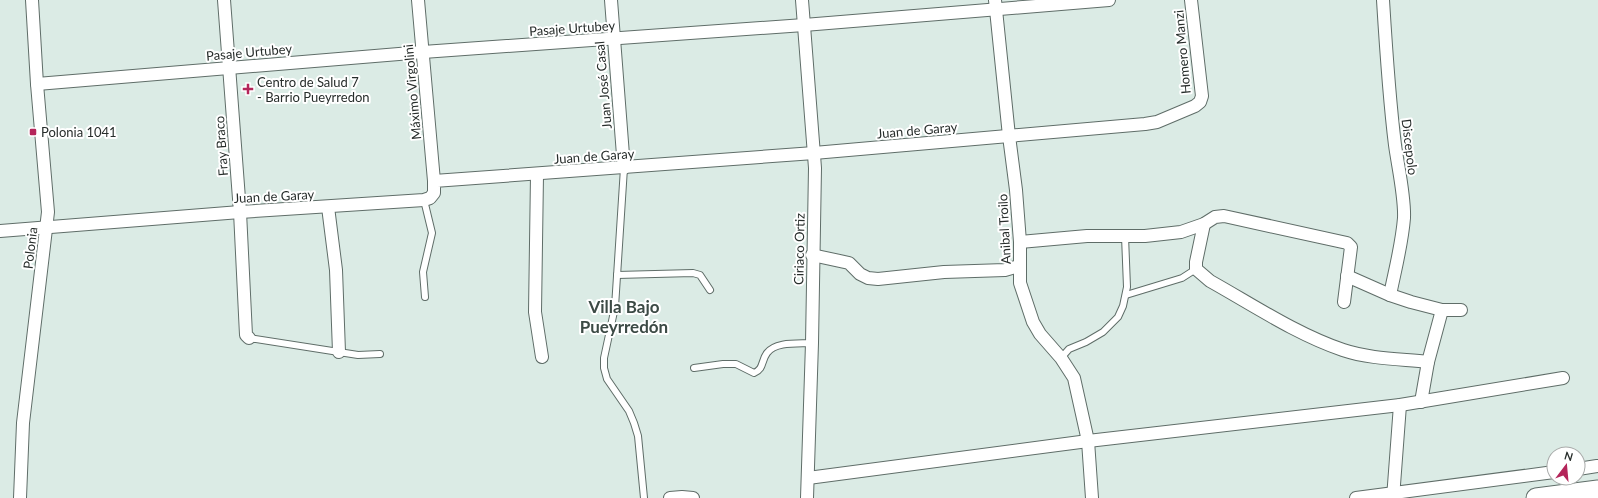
<svg xmlns="http://www.w3.org/2000/svg" width="1598" height="498" viewBox="0 0 1598 498" font-family="Lato,sans-serif">
  <style>
    .lines { fill: none; stroke-linecap: round; stroke-linejoin: round }
    .service-casing { stroke: #5f6d68; stroke-width: 8 }
    .minor-casing { stroke: #5f6d68; stroke-width: 14 }
    .primary-casing { stroke: #5f6d68; stroke-width: 21 }
    .service { stroke: #fff; stroke-width: 6 }
    .minor { stroke: #fff; stroke-width: 12 }
    .primary { stroke: #fff; stroke-width: 19 }
    .poi-dot { fill: #b4255a; stroke: #fff; stroke-width: 1.5 }
    .labels { text-anchor: middle; dominant-baseline: central; stroke-width: 4; stroke-linejoin: round; paint-order: stroke }
    .street-label { font-size: 13px; fill: #272d2b; stroke: #fff }
    .poi-label { font-size: 13px; fill: #272d2b; stroke: #fff; text-anchor: start }
    .district-label { font-size: 17px; font-weight: bold; fill: #3c4a45; stroke: #fff }
  </style>
  <rect width="100%" height="100%" fill="#dbebe5"/>
  <g class="lines">
    <defs>
      <g id="service">
        <polyline points="624,168 615,307 604,358 604,368 607,379 629,411 634,423 638,436 644,498"/>
        <polyline points="424,200 432,233 423,272 425,297"/>
        <polyline points="617,275 693,273 700,275 710,290"/>
        <polyline points="1126,295 1182,278 1196,269"/>
        <polyline points="249,338 358,355 380,354"/>
        <polyline points="1061,358 1069,349 1086,342 1103,332 1118,317 1123,306 1127,287 1125,236"/>
        <path d="M694,368L723,364H736L754,373C764,369 761,361 767,353C776,341 799,344 812,343"/>
      </g>
      <g id="minor">
        <polyline points="224,0 240,212 246,335 249,338"/>
        <polyline points="418,0 434,181"/>
        <polyline points="611,0 624,168"/>
        <polyline points="802,0 815,168 812,343 807,498"/>
        <polyline points="995,0 1009,136 1016,190 1020,242 1020,283 1033,322 1040,334 1061,358 1074,378 1088,441 1092,498"/>
        <path d="M1383,0C1386,49 1389,97 1395,145C1398,167 1405,197 1404,218C1402,244 1395,270 1390,295"/>
        <polyline points="37,84 423,52 804,25 1109,0"/>
        <polyline points="537,175 535,312 542,357"/>
        <polyline points="328,207 336,270 339,352"/>
        <path d="M1204,224L1196,262V269L1210,281C1253,305 1296,334 1343,350C1370,359 1400,359 1428,362"/>
        <polyline points="0,231 240,212 424,200 430,198 434,193 434,181 814,153 1145,124 1157,122 1195,106 1200,102 1202,96 1191,0"/>
        <polyline points="1020,242 1087,236 1145,236 1181,232 1204,224 1215,217 1224,216 1347,243 1351,247 1344,302"/>
        <polyline points="812,255 849,263 860,274 868,278 878,279 944,272 1005,270 1019,266"/>
        <polyline points="1347,276 1390,295 1411,302 1442,310 1461,310"/>
        <polyline points="1421,402 1428,362 1442,310"/>
        <polyline points="1578,469 1597,466"/>
        <polyline points="808,478 1088,441 1400,405 1563,378"/>
        <polyline points="20,498 23,423 48,212 37,84 32,0"/>
        <polyline points="670,498 682,497 693,498"/>
        <polyline points="1356,498 1554,472"/>
        <polyline points="1393,498 1400,405"/>
      </g>
      <polyline id="primary" points="1536,498 1598,490"/>
    </defs>
    <!-- service casing -->
    <use href="#service" class="service-casing"/>
    <!-- minor casing -->
    <use href="#minor" class="minor-casing"/>
    <!-- primary casing -->
    <use href="#primary" class="primary-casing"/>
    <!-- service -->
    <use href="#service" class="service"/>
    <!-- minor -->
    <use href="#minor" class="minor"/>
    <!-- primary -->
    <use href="#primary" class="primary"/>
  </g>
  <!-- markers -->
  <g class="poi-dot">
    <path d="M246 83h4v4h4v4h-4v4h-4v-4h-4v-4h4z"/>
    <rect x="29" y="128" width="8" height="8" rx="2"/>
  </g>
  <g class="labels">
    <!-- street labels -->
    <g class="street-label">
      <text transform="translate(572 28) rotate(-4)">Pasaje Urtubey</text>
      <text transform="translate(249 52) rotate(-5)">Pasaje Urtubey</text>
      <text transform="translate(1182 52) rotate(-95)">Homero Manzi</text>
      <text transform="translate(603 85) rotate(-95)">Juan José Casal</text>
      <text transform="translate(412 92) rotate(-95)">Máximo Virgolini</text>
      <text transform="translate(917 130) rotate(-5)">Juan de Garay</text>
      <text transform="translate(221 146) rotate(-94)">Fray Braco</text>
      <text transform="translate(1410 147) rotate(83)">Discepolo</text>
      <text transform="translate(594 156) rotate(-4)">Juan de Garay</text>
      <text transform="translate(274 196) rotate(-3)">Juan de Garay</text>
      <text transform="translate(1004 229) rotate(-93)">Anibal Troilo</text>
      <text transform="translate(30 248) rotate(-83)">Polonia</text>
      <text transform="translate(799 249) rotate(-89)">Ciriaco Ortiz</text>
    </g>
    <!-- poi labels -->
    <g class="poi-label">
      <text x="257" y="82">Centro de Salud 7<tspan x="257" dy="15">- Barrio Pueyrredon</tspan></text>
      <text x="41" y="132">Polonia 1041</text>
    </g>
    <!-- district labels -->
    <g class="district-label">
      <text x="624" y="306">Villa Bajo<tspan x="624" dy="20">Pueyrredón</tspan></text>
    </g>
  </g>
  <!-- north arrow -->
  <g transform="translate(1566 466) rotate(16)"><circle r="19" fill="#ffffff" stroke="#a9abaa"/>
  <path d="M0-3L7 15L0 10L-7 15Z" fill="#b4255a"/>
  <text y="-6" font-size="11" font-weight="bold" text-anchor="middle" fill="#272d2b">N</text>
  </g>
</svg>
